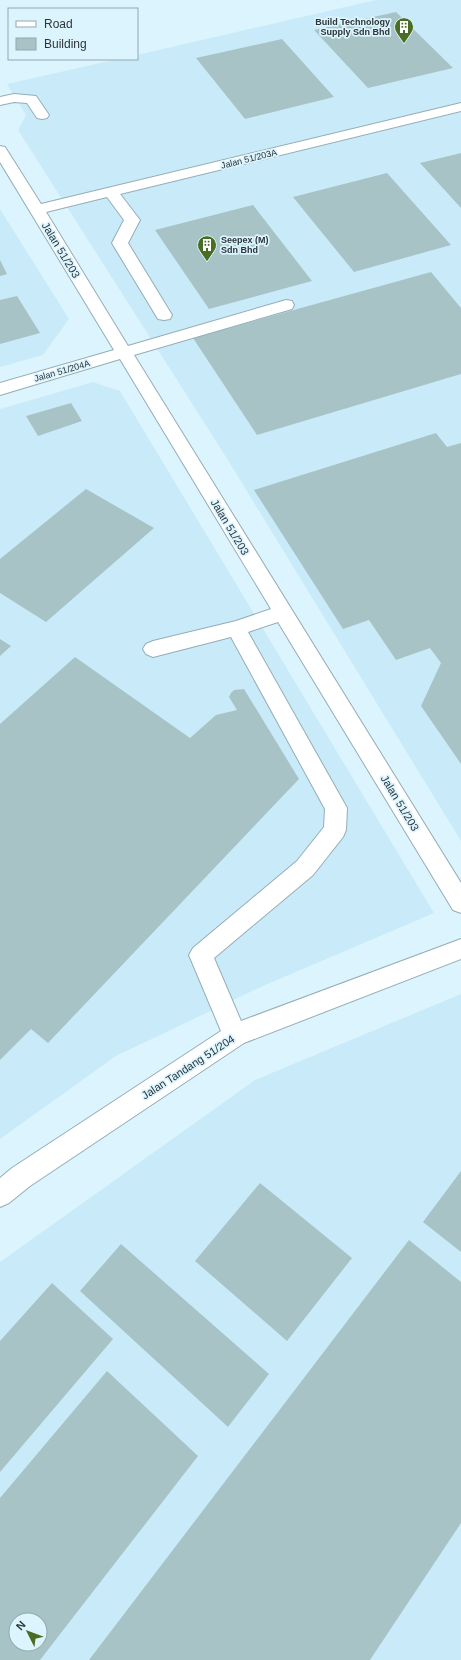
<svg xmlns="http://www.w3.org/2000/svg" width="461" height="1660" viewBox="0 0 461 1660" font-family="Arial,sans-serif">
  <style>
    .built { fill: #c9ebf9; fill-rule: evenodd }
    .building { fill: #a7c3c6; fill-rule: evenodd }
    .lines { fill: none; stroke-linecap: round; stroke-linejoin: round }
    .minor-casing { stroke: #94adb6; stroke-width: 2 }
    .minor { fill: #fff; fill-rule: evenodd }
    .labels { text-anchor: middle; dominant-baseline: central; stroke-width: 3.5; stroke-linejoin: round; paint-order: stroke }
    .far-poi-label { font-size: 9px; font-weight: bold; fill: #2d363a; stroke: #dbf4fe; text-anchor: end }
    .far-street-label { font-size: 9px; fill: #2d363a; stroke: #dbf4fe }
    .street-label { font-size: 11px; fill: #2d363a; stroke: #dbf4fe }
  </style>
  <rect width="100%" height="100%" fill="#dbf4fe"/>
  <!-- built -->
  <g class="built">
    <polygon points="376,0 461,0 461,841 226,457 18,130 26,115 7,84 118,59 137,59 137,55"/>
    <polygon points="0,209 69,319 43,355 0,367"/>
    <polygon points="93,382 120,391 434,913 263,986 116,1056 0,1139 0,409"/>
    <path d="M461,994V1660H0V1262L255,1080ZM16,1620H40V1644H16Z"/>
  </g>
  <!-- building -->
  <g class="building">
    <polygon points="396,12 453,68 368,88 314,30"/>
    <polygon points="282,39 334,97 245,119 196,58"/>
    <polygon points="461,153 461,208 420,163"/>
    <polygon points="387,173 451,245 354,272 293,197"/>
    <polygon points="253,205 312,281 209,309 155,230"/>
    <polygon points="0,260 7,274 0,276"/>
    <polygon points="431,272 461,308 461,374 257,435 193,338"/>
    <polygon points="17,296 40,333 0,344 0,300"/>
    <polygon points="71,403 82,421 38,436 26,416"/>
    <polygon points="436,433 447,447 461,443 461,764 421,706 441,663 430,648 396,660 369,620 343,629 254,490"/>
    <polygon points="86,489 154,528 46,622 0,593 0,559"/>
    <polygon points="0,639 11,646 0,656"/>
    <polygon points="75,657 190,738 216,715 237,710 229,697 231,693 234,690 244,689 299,779 48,1043 31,1029 0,1060 0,724"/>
    <polygon points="461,1171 461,1252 423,1222"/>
    <polygon points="260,1183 352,1258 287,1341 195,1261"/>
    <polygon points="409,1240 461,1282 461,1523 370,1660 89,1660"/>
    <polygon points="121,1244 269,1374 228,1427 80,1291"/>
    <polygon points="52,1283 113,1339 0,1472 0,1341"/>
    <path d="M107,1371L198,1456L40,1660H0V1498ZM16,1620H40V1644H16Z"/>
  </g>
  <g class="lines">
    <defs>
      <g id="minor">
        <polygon points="14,94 36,96 49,115 47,118 42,119 37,118 27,103 14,102 0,105 0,97"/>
        <polygon points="461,103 461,111 120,194 140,220 128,243 172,315 170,319 164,320 158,319 112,243 124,220 107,197 46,212 128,346 286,300 292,301 294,305 292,309 134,355 461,883 461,913 453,910 278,622 248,632 347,808 346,830 343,837 313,875 214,958 241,1021 461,939 461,959 244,1043 30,1186 9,1203 0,1207 0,1178 12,1168 221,1031 189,955 193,948 297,861 324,827 325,809 231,637 153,657 146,654 143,649 146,644 153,641 236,621 271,609 120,359 0,395 0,383 114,350 0,162 0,146 5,147 41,204"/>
      </g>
    </defs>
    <!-- minor casing -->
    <use href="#minor" class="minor-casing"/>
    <!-- minor -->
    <use href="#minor" class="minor"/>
  </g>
  <!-- icons -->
  <defs>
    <symbol id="building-pin" viewBox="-11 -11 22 30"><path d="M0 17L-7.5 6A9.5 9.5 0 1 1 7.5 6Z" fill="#4a6c23" stroke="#dbf4fe"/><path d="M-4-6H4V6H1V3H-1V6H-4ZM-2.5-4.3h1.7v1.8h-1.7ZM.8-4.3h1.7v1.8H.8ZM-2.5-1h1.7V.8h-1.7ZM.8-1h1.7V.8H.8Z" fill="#fff"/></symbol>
  </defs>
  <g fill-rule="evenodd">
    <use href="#building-pin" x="393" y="16" width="22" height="30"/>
    <use href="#building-pin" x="196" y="234" width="22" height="30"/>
  </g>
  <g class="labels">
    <!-- far-poi labels -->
    <g class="far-poi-label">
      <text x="390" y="22">Build Technology<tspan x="390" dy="10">Supply Sdn Bhd</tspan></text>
      <text x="221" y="240" text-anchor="start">Seepex (M)<tspan x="221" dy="10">Sdn Bhd</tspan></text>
    </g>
    <!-- far-street labels -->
    <g class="far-street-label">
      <text transform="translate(249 159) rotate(-14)">Jalan 51/203A</text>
      <text transform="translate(62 371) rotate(-16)">Jalan 51/204A</text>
    </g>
    <!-- street labels -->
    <g class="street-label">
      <text transform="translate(61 250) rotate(59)">Jalan 51/203</text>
      <text transform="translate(230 527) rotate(59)">Jalan 51/203</text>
      <text transform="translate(400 803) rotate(59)">Jalan 51/203</text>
      <text transform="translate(188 1067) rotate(-33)">Jalan Tandang 51/204</text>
    </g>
  </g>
  <!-- legend -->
  <rect x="8" y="8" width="130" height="52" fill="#dbf4fe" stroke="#95a8b0"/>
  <rect x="16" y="21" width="20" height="6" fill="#ffffff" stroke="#95a8b0"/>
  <text x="44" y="28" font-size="12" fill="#2d363a">Road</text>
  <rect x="16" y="38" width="20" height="12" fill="#a7c3c6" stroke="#95a8b0"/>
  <text x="44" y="48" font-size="12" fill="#2d363a">Building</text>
  <!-- north arrow -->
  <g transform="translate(28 1632) rotate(312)"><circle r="19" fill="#dbf4fe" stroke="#95a8b0"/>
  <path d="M0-3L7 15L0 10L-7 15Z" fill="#4a6c23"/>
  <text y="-6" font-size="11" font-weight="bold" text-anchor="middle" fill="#2d363a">N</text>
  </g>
</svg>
